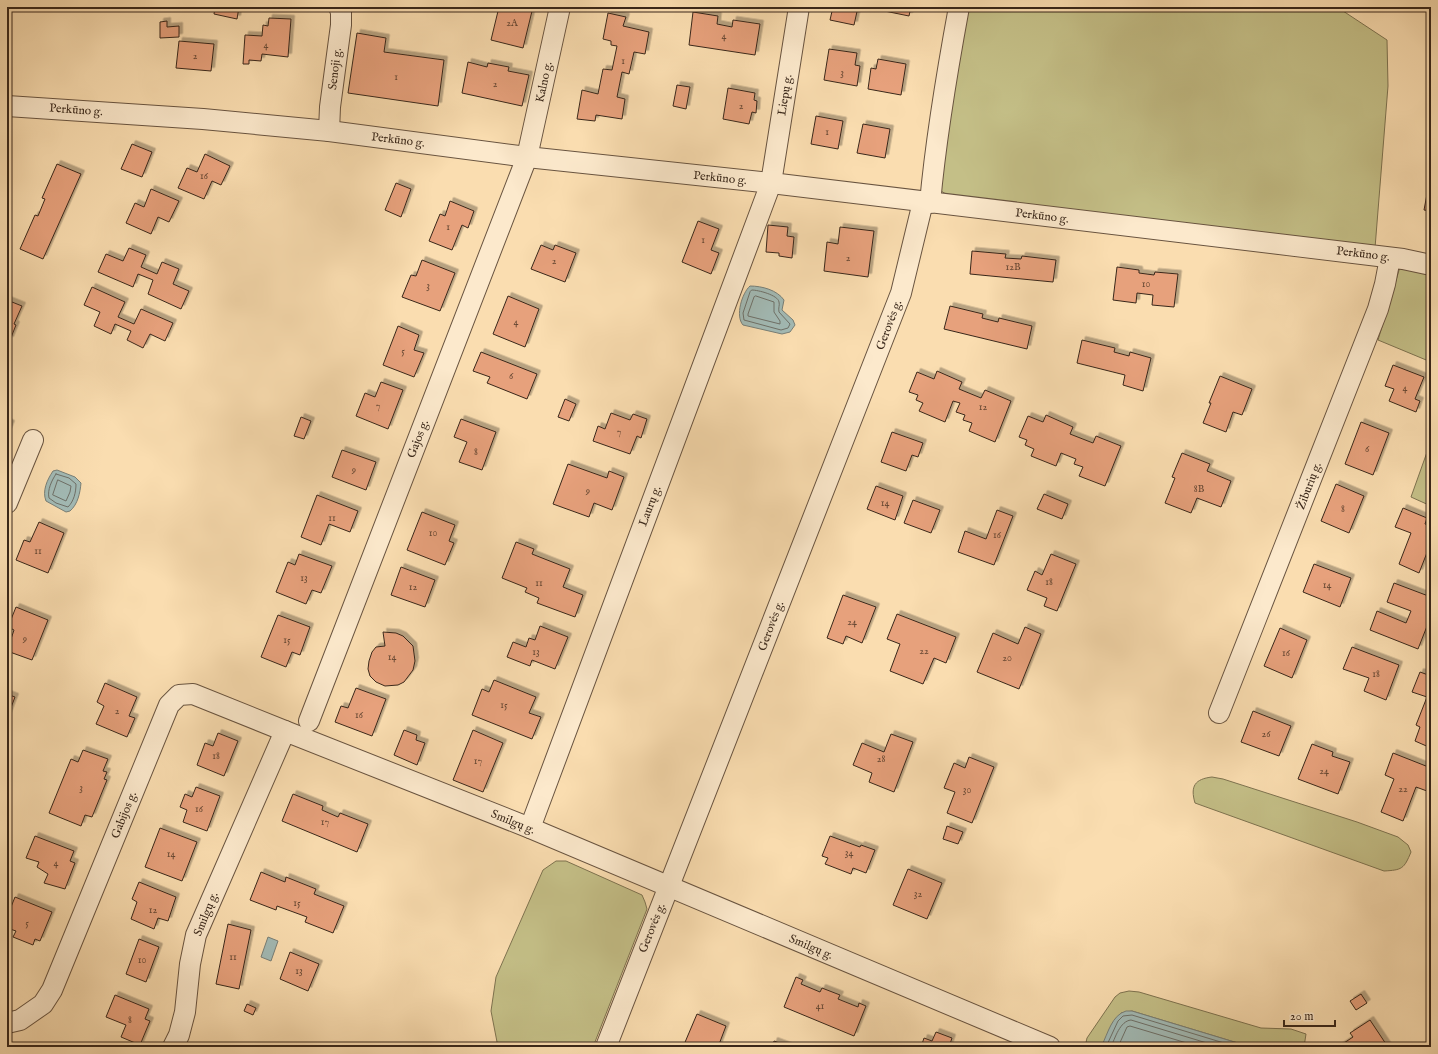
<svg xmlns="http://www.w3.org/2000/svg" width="1438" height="1054" viewBox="0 0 1438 1054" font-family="'IM FELL English',serif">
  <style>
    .green { fill: #c4bf87; stroke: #7e7350 }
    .water { fill: #a2bab5; stroke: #787f77 }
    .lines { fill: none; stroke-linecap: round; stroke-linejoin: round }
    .shore { stroke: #6e7068; stroke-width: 1 }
    .building { fill: #e7a17b; stroke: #39271a; filter: url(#shadow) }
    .street-casing { stroke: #695440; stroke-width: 22 }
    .street { stroke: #fce9cc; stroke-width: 20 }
    .labels { text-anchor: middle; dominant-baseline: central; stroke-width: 3.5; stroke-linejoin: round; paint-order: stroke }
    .number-label { font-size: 10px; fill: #644632 }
    .street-label { font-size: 12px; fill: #39271a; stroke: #fce9cc }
  </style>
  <defs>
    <filter id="shadow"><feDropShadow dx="3.5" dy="-3.5" stdDeviation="0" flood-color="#0004"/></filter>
  </defs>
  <rect width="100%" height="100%" fill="#faddb0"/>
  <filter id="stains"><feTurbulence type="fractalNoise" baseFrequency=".005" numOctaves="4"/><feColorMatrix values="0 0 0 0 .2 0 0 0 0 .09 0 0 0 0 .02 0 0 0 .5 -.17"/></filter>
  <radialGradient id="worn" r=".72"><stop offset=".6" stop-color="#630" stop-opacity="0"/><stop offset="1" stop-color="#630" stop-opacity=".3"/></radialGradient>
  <!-- green -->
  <g class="green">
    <polygon points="964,7 1337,7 1387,40 1388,86 1375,248 950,197 937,188"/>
    <polygon points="1400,267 1431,275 1431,362 1378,340"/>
    <polygon points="1431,441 1431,506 1411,497"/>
    <path d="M1212,777L1223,779L1357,822L1398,837L1408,845L1411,852C1404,869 1402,870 1384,871L1195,803C1190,786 1195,779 1212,777Z"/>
    <polygon points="556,861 566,861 642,895 645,902 647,909 593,1047 498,1047 491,1011 496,977 543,870"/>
    <polygon points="1129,991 1139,992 1261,1028 1291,1029 1306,1034 1304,1047 1251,1047 1132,1011 1121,1013 1102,1045 1103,1047 1085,1047 1087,1038 1115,997 1120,993"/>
  </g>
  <!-- water -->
  <g class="water">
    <path d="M750,286C762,286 777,290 784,300L782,310L793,320L795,325L790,332L782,334L743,325C735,316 742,293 750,286Z"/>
    <path d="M57,470L75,477L81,483C80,493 78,504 70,511L66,512L46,501C42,491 47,480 53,471Z"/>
    <polygon points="268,937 278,941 271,961 261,957"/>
    <path d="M1126,1011H1132L1251,1047H1103L1102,1045C1108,1033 1112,1015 1126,1011Z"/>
  </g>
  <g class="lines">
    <!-- shore -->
    <g class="shore">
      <path d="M752,290C758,290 778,295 779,302C780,305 778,308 779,312L790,324L788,328L781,330L744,320L743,313L750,292Z"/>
      <polygon points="756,296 774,302 774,312 780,321 780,324 748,316 748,314 754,297"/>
      <path d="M56,474L69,478L76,484C76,492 74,501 68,507L56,503L49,498C47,490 52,480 56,474Z"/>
      <polygon points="58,480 71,486 70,492 66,501 53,495"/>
      <polyline points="1106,1047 1118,1021 1123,1016 1132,1015 1237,1047"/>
      <path d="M1111,1047C1115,1038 1120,1021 1131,1020L1220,1047"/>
      <polyline points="1118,1047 1127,1027 1130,1026 1200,1047"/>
    </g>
  </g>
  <!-- building -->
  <g class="building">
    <polygon points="215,7 239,7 237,19 214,14"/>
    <polygon points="499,7 533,7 523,48 491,40"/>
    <polygon points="833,7 858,7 854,25 830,20"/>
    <polygon points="865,7 911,7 909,16"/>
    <polygon points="693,12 718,16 717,24 732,27 733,20 760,24 755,55 689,45"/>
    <polygon points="608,13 626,17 623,26 649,32 645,54 634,52 629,74 622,72 617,97 625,99 622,119 596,115 595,121 577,119 582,90 598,94 603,69 612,70 617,46 611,45 611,41 603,39"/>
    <polygon points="269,18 291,19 288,57 262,54 261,61 249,60 249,64 243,64 245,35 262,36 263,25 268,26"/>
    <polygon points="167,21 167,27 179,26 179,37 160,38 160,22"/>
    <polygon points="357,33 386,38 384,52 444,60 438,106 348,93"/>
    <polygon points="179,41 214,44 211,71 176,68"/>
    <polygon points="829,49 857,53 855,65 860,66 857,86 824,80"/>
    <polygon points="878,59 906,64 901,95 868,89 871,68 876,69"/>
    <polygon points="468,62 487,67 488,63 509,67 508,71 529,75 522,106 462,93"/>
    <polygon points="677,85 690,87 686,109 673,106"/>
    <polygon points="728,88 755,93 754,100 757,101 756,113 752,112 749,124 723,119"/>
    <polygon points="816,116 843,121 838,149 811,144"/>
    <polygon points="863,124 890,129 885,158 857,153"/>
    <polygon points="132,144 152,152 142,177 121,169"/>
    <polygon points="205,154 230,166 221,185 212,181 204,199 178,188 187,168 197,172"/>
    <polygon points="57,164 81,174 43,259 20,249 35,215 38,216 45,199 42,198"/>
    <polygon points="1431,173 1431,211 1424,210"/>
    <polygon points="396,183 411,189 401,217 385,210"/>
    <polygon points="151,189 179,201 169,222 158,217 151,234 126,223 135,203 144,207"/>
    <polygon points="450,201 474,211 468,228 462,225 452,250 429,241 440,214 445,216"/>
    <polygon points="698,221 719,229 711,250 719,253 711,274 682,262"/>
    <polygon points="768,225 788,227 787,236 794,237 792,258 779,256 779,253 766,252"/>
    <polygon points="840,227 874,231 868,277 824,271 827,242 838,244"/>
    <polygon points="541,245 553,250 555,245 576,253 565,282 531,269"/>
    <polygon points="129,248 146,255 141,267 157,274 162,262 179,269 173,284 189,291 181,309 148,294 153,280 138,274 133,287 98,272 106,254 123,261"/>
    <polygon points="972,251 1006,254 1005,258 1021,259 1022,256 1056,260 1053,282 970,274"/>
    <polygon points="422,260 455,273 440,311 402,297 411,275 416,276"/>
    <polygon points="1117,267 1139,270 1139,273 1154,275 1155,272 1178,274 1174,307 1152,305 1153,295 1137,293 1136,303 1113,300"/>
    <polygon points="92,287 125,302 118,317 134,324 141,309 173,323 165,341 150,334 143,348 127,340 131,331 115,324 111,334 94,326 100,312 84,305"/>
    <polygon points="508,296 539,309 525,347 493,334"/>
    <polygon points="7,300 22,306 14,324 16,325 10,340 7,340"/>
    <polygon points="950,306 983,314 982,318 998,322 999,318 1032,326 1027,349 944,329"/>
    <polygon points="398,326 419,335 414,350 424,353 414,377 383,365"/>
    <polygon points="1082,340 1115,348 1114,352 1129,356 1130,352 1151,358 1143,391 1123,385 1125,375 1077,363"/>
    <polygon points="481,352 537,374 527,399 487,383 490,377 473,371"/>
    <polygon points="1393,365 1424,377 1415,399 1420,401 1416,412 1389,401 1394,389 1385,386"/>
    <polygon points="937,371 962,382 959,389 981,398 985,390 1011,401 995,442 969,431 972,423 963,420 965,415 956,412 960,403 953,401 945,422 919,411 923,403 916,400 918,395 909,392 917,372 934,379"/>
    <polygon points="1220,376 1252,389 1242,415 1233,412 1226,432 1203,423 1211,403 1209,403"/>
    <polygon points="381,382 403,390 388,429 356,416 365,393 375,397"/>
    <polygon points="565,399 576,404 569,421 558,417"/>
    <polygon points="611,413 630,420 633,414 647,419 641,438 637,436 630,454 593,441 598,426 605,429"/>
    <polygon points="1046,415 1073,427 1070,434 1093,443 1096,436 1121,446 1105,486 1079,476 1083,467 1074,464 1076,459 1061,453 1056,466 1031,456 1034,449 1025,445 1027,440 1019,437 1028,416 1043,422"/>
    <polygon points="301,417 311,421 304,439 294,436"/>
    <polygon points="461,419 496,432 482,470 459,462 467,442 454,437"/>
    <polygon points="7,422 11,424 7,434"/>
    <polygon points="1361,422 1389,433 1373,475 1345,464"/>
    <polygon points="892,432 923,443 918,457 912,455 906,471 881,462"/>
    <polygon points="342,450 376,462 366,490 332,477"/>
    <polygon points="1182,453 1210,464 1207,471 1231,481 1221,507 1197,498 1191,513 1165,503 1175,478 1172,477"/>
    <polygon points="568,464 607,478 609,471 624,477 612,510 594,503 589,517 553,504"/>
    <polygon points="1336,484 1364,496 1349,533 1321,521"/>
    <polygon points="876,486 903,496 895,520 867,509"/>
    <polygon points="1044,494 1068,504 1062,519 1037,509"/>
    <polygon points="317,495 358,511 350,532 329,524 321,545 301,537"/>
    <polygon points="913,500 940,510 931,533 904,523"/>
    <polygon points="1403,508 1427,518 1425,524 1431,526 1431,546 1430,545 1419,573 1399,564 1411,533 1395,527"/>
    <polygon points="997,510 1013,516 994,565 958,552 965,531 986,539"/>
    <polygon points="422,512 455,525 449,541 454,543 445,565 407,550"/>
    <polygon points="39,522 64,533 48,573 16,560 24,540 30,542"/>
    <polygon points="516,542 534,549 532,554 570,569 563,587 583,595 575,617 537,603 539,598 525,592 527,588 502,578"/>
    <polygon points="299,554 332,566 321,593 312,590 306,604 276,592 288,562 295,565"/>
    <polygon points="1051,554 1076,564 1057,611 1044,606 1047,598 1027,590 1035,571 1042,575"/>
    <polygon points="1314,564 1351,578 1340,607 1303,592"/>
    <polygon points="401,567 435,580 425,607 391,595"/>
    <polygon points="1394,583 1431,597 1431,616 1418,649 1370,630 1377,611 1406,623 1411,611 1387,602"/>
    <polygon points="843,595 876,607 862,643 846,636 843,644 827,638"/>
    <polygon points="16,607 48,620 32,660 7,651 14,630 8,627"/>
    <polygon points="897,614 956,637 946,663 934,658 923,684 890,671 900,644 887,639"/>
    <polygon points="278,615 310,627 300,655 292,652 286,667 261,657"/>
    <polygon points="540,626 568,637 555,669 532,660 530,666 507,657 513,642 526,647 529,638 535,640"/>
    <polygon points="1025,627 1041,634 1019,689 977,672 993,633 1018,644"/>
    <polygon points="1280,628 1307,640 1292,678 1264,666"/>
    <polygon points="383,632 396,633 403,636 413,646 415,661 413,670 404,682 398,685 385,686 376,682 370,676 368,669 369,661 372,652 376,647 385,646"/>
    <polygon points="1352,647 1399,665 1386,700 1364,691 1369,678 1343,669"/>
    <polygon points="1420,672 1431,676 1431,748 1415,741 1420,727 1416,725 1427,697 1412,692"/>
    <polygon points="494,680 536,697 529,713 541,717 532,739 472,715 482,689 489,692"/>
    <polygon points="105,683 137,697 129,716 135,718 127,737 96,724 104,706 97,702"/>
    <polygon points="356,688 386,699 372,736 335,722 341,706 348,708"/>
    <polygon points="7,694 15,697 7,718"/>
    <polygon points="1253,711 1291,726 1279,756 1241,742"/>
    <polygon points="404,730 417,735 416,740 425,743 417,765 394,755"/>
    <polygon points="473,730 503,743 483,792 453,780"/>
    <polygon points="218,733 238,741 224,776 197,765 205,743 213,746"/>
    <polygon points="891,734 913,742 894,792 869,782 872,773 853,765 862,743 884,752"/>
    <polygon points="1312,744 1333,752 1332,756 1350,762 1338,794 1298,779"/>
    <polygon points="83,750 108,759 103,771 107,772 104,779 107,780 92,817 85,815 81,826 49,813 71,759 78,762"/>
    <polygon points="1393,753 1431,768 1431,782 1427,791 1416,787 1403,821 1381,812 1394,779 1385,775"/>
    <polygon points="969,757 994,767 972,823 947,813 955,792 944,788 954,763 965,768"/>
    <polygon points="196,787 220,796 207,831 183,822 187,810 180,807 185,794 192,797"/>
    <polygon points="293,794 323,806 322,810 338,817 340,813 368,824 357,852 282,821"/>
    <polygon points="947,826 963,832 958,844 943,839"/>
    <polygon points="160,828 197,842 182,881 145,867"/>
    <polygon points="35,836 74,851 70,861 75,863 65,889 44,883 48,874 37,867 39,862 26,858"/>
    <polygon points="830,836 860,847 861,845 875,850 866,873 853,868 851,874 825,864 828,858 822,856"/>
    <polygon points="908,869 942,883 927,919 893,905"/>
    <polygon points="261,872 285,882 286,877 316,889 314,894 344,906 333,933 305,922 307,917 277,906 276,910 250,900"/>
    <polygon points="139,882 176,897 168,921 158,918 154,929 131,919 137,902 132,899"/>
    <polygon points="15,897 52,912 40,941 35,939 33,945 13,937 16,931 7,928 7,917"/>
    <polygon points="228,924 251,930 239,989 216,984"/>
    <polygon points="139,939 159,947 146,982 126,974"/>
    <polygon points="290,952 319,964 308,991 280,979"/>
    <polygon points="796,977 803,980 801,984 820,992 822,988 840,995 838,999 858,1007 859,1003 866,1006 854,1036 784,1007"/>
    <polygon points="1361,994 1367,1003 1356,1010 1350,1001"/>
    <polygon points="115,995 149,1009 145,1019 150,1021 140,1045 121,1037 126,1025 106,1017"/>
    <polygon points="247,1004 256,1008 253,1015 244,1011"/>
    <polygon points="697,1014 726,1026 718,1047 683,1047"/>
    <polygon points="1370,1020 1388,1047 1338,1047 1353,1037 1350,1033"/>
    <polygon points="936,1032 952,1038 949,1047 921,1047 924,1038 932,1041"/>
    <polygon points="774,1041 790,1047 772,1047"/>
  </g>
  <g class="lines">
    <defs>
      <g id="street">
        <polyline points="7,106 203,119 329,131 527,157 771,183 1403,259 1431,265"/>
        <polyline points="329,131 330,107 341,25 341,12 339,7"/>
        <path d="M930,203C936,137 947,72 959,7"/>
        <polyline points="7,503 33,440"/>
        <polyline points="1219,713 1378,309 1385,284 1390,258"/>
        <polyline points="309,721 527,157 560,7"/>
        <polyline points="530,828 771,183 799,7"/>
        <polyline points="7,1023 20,1020 43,1004 52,990 169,705 179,695 193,694 285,731"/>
        <polyline points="173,1047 179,1035 185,1012 190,964 196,935 285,731 530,828 1050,1047"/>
        <polyline points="606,1047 901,293 923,202"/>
      </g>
    </defs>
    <!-- street casing -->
    <use href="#street" class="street-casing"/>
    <!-- street -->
    <use href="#street" class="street"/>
  </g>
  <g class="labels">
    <!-- number labels -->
    <g class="number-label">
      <text x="512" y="23">2A</text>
      <text x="724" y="36">4</text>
      <text x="266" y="45">4</text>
      <text x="195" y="56">2</text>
      <text x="623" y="61">1</text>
      <text x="842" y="73">3</text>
      <text x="396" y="77">1</text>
      <text x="495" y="84">2</text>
      <text x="741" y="106">2</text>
      <text x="827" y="132">1</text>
      <text x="204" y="176">16</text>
      <text x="448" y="227">1</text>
      <text x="703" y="240">1</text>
      <text x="848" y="258">2</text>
      <text x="554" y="261">2</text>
      <text x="1013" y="267">12B</text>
      <text x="1146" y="284">10</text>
      <text x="428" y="286">3</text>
      <text x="516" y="322">4</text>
      <text x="403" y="351">5</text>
      <text x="511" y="376">6</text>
      <text x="1405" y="388">4</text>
      <text x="378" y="406">7</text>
      <text x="983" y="407">12</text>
      <text x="619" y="432">7</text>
      <text x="1367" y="449">6</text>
      <text x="476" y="452">8</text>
      <text x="354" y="470">9</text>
      <text x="1199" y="489">8B</text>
      <text x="588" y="491">9</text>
      <text x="885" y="503">14</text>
      <text x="1343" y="509">8</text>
      <text x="332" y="518">11</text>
      <text x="433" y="533">10</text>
      <text x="997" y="535">16</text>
      <text x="38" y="551">11</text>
      <text x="304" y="578">13</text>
      <text x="1049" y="582">18</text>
      <text x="539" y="583">11</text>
      <text x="1327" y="585">14</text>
      <text x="413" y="587">12</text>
      <text x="852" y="622">24</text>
      <text x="25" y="639">9</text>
      <text x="287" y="640">15</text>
      <text x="924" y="651">22</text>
      <text x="536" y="652">13</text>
      <text x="1286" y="653">16</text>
      <text x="392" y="657">14</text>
      <text x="1007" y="658">20</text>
      <text x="1376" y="674">18</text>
      <text x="504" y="705">15</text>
      <text x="117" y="711">2</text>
      <text x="359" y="715">16</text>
      <text x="1266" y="734">26</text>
      <text x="216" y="756">18</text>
      <text x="881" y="759">28</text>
      <text x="478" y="761">17</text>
      <text x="1324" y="771">24</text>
      <text x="81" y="788">3</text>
      <text x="1403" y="789">22</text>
      <text x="967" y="790">30</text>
      <text x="199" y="809">16</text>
      <text x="325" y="822">17</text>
      <text x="849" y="853">34</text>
      <text x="171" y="854">14</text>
      <text x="56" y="863">4</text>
      <text x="918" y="894">32</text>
      <text x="297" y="903">15</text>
      <text x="153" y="910">12</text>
      <text x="27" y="923">5</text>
      <text x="233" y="957">11</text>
      <text x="142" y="960">10</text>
      <text x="299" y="971">13</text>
      <text x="820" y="1006">41</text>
      <text x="130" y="1020">8</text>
    </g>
    <!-- street labels -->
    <g class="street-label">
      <text transform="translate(335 69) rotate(-83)">Senoji g.</text>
      <text transform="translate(544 82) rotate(-78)">Kalno g.</text>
      <text transform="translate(785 95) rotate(-81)">Liepų g.</text>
      <text transform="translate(76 110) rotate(4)">Perkūno g.</text>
      <text transform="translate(398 140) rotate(7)">Perkūno g.</text>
      <text transform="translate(720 178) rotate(6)">Perkūno g.</text>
      <text transform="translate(1042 216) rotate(7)">Perkūno g.</text>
      <text transform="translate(1363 254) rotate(7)">Perkūno g.</text>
      <text transform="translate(889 325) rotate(-69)">Gerovės g.</text>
      <text transform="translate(418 439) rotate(-69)">Gajos g.</text>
      <text transform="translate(1309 486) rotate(-69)">Žiburių g.</text>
      <text transform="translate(650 506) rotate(-69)">Laurų g.</text>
      <text transform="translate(771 626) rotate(-69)">Gerovės g.</text>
      <text transform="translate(124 815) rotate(-68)">Gabijos g.</text>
      <text transform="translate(513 822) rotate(22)">Smilgų g.</text>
      <text transform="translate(206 914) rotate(-68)">Smilgų g.</text>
      <text transform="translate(652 928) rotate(-68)">Gerovės g.</text>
      <text transform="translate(811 947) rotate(23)">Smilgų g.</text>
    </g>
  </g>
  <!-- margin -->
  <rect width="1438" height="1054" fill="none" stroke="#faddb0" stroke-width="24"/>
  <rect x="8" y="8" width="1422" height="1038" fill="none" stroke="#39271a" stroke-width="2"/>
  <rect x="12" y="12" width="1414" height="1030" fill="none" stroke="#39271a"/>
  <!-- scale -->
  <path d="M1284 1020v6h51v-6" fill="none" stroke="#39271a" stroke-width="2"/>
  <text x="1290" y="1020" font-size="12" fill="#39271a" stroke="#fce9cc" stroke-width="3" paint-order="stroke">20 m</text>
  <rect width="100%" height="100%" filter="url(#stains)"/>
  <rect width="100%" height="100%" fill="url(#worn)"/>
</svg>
